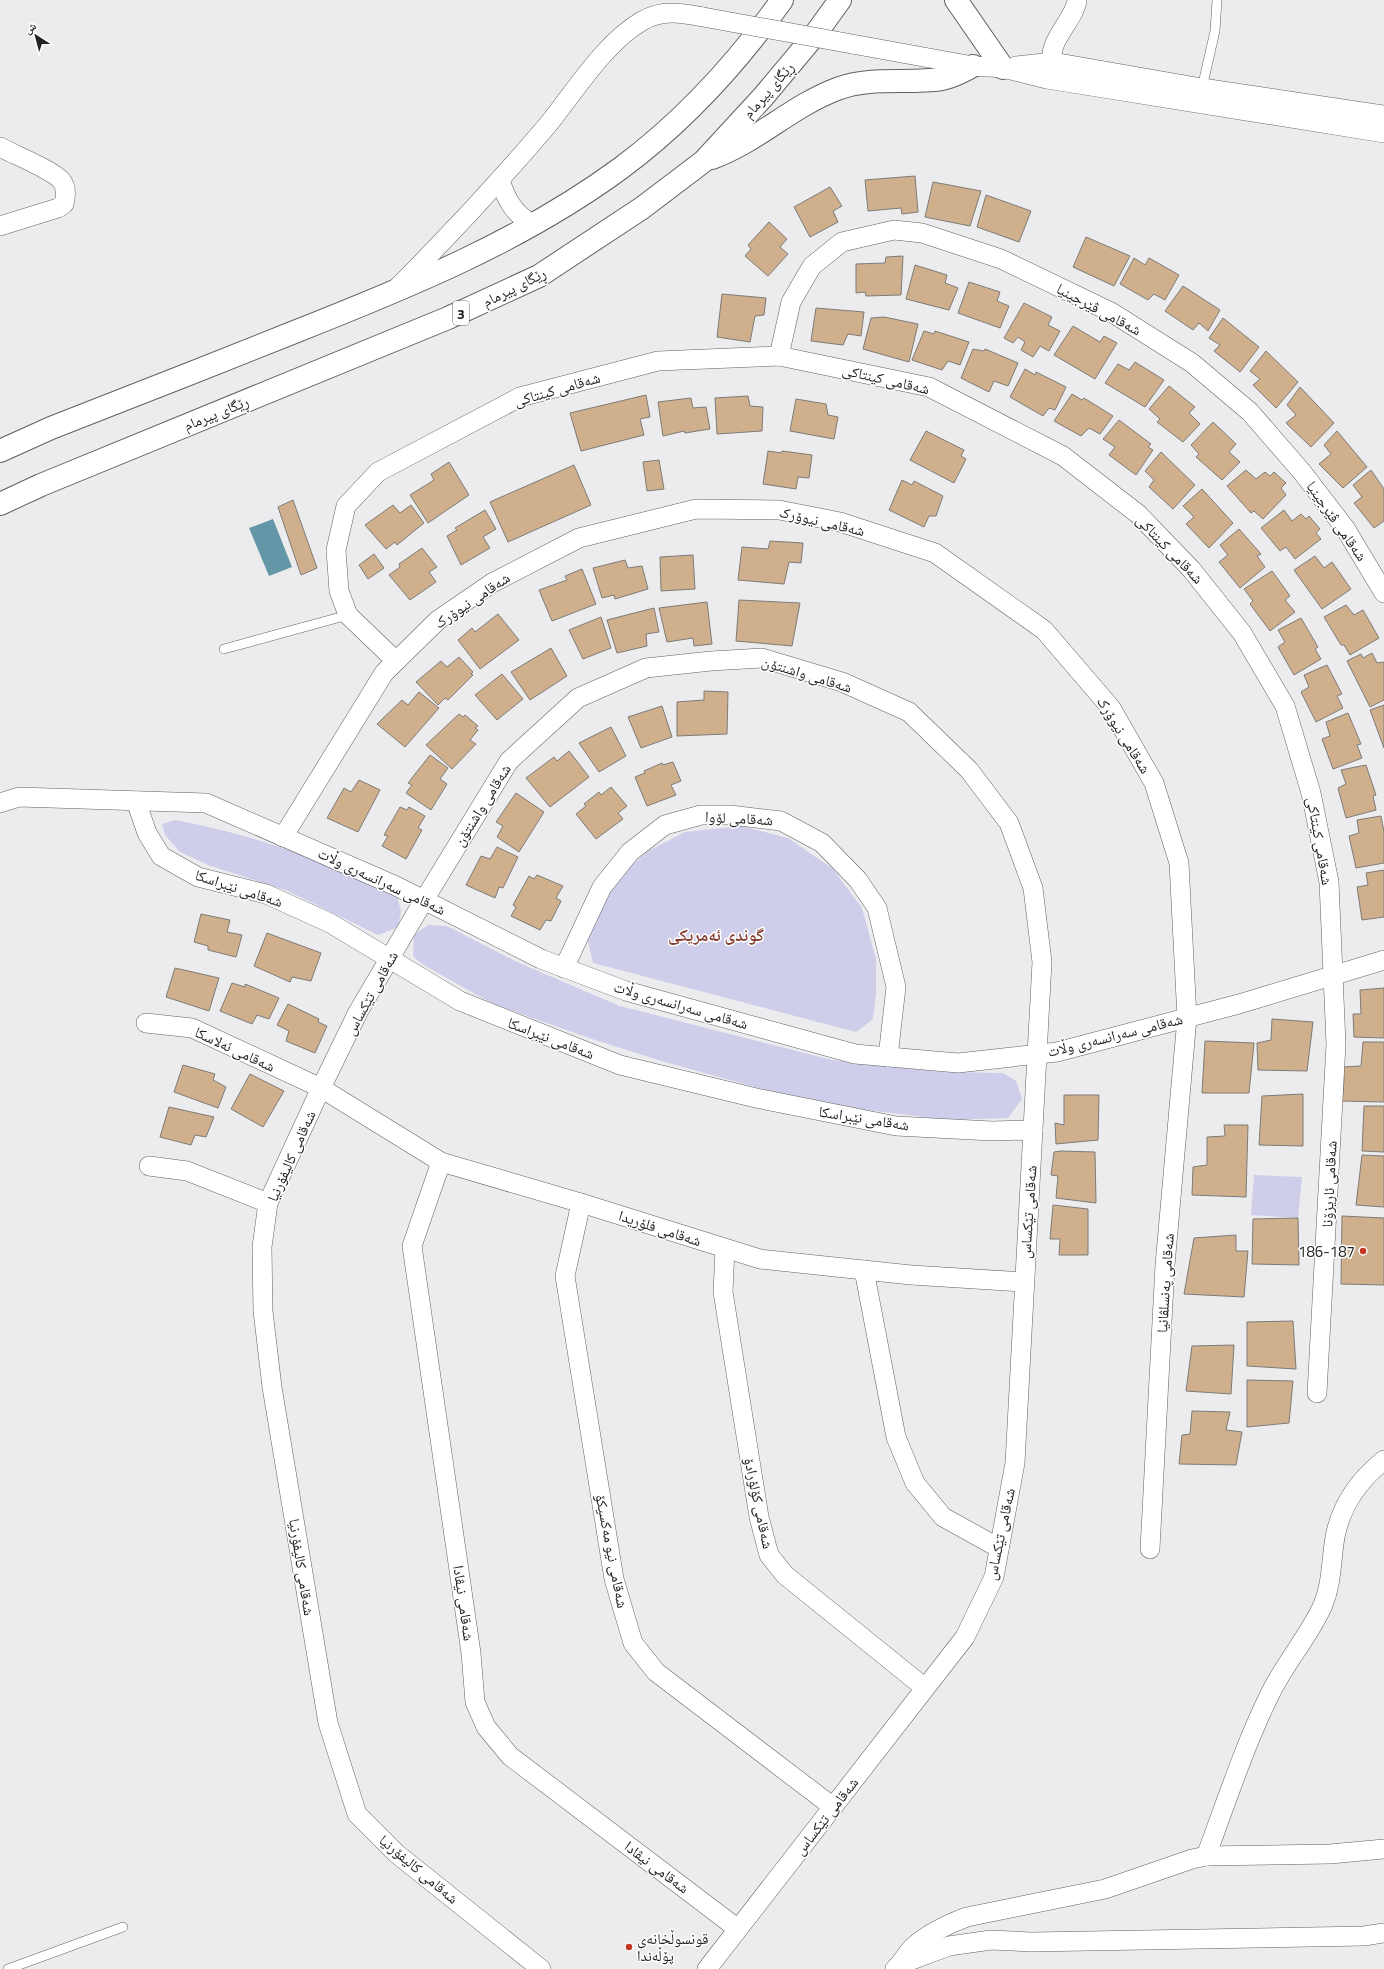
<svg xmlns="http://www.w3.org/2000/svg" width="1384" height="1969" viewBox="0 0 1384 1969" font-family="'Titillium Web','Noto Naskh Arabic',sans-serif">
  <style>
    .green { fill: #ceceeb }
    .water { fill: #6397a7 }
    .building { fill: #d0b08c; stroke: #7c7b79 }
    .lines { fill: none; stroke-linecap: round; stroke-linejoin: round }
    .lane-casing { stroke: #616163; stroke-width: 10 }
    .street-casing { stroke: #616163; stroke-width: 20 }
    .highway-casing { stroke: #616163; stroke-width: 24 }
    .lane { stroke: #fff; stroke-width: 9 }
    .street { stroke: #fff; stroke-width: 19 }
    .highway { stroke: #fff; stroke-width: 22 }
    .street-bridge-casing { stroke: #616163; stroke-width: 20; stroke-linecap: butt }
    .street-bridge { stroke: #fff; stroke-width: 19 }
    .poi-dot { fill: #c43920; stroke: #fff; stroke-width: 1.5 }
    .labels { text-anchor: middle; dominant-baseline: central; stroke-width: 3; stroke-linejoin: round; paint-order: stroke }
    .shield { fill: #fff; stroke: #656566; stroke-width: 1 }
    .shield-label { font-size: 14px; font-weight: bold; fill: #232324 }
    .street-label { font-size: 15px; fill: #232324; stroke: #fff }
    .poi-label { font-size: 15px; fill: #232324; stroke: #fff; text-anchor: end }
    .quarter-label { font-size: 17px; font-weight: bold; fill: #853e31; stroke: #fff }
  </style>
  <rect width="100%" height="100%" fill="#ececee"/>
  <!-- green -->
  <g class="green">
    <path d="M175,820C252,834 327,861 397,896L401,911L398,927L378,935L288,891L208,865L180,852L165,835L162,824Z"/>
    <polygon points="741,826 788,838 833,869 862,908 876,959 876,994 873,1019 856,1032 593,963 587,938 604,901 623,873 648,851 685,832"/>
    <polygon points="428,925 447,926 517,962 620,1006 832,1060 944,1072 1003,1073 1016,1081 1022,1099 1008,1118 948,1120 812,1103 665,1062 589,1038 493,1004 422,964 413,956 414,935"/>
    <polygon points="1254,1175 1302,1177 1298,1218 1251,1215"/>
  </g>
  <!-- water -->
  <polygon class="water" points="273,519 292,567 269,576 249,528"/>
  <!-- building -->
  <g class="building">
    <polygon points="915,176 918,212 902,214 901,208 868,211 865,180"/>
    <polygon points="933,182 981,191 970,226 925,217"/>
    <polygon points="830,187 842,206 833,211 838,222 810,237 794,207"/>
    <polygon points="986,195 1031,211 1019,242 977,227"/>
    <polygon points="769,222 787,239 780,247 788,254 768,276 745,256 751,249 748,245"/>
    <polygon points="1086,237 1130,256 1114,286 1073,267"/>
    <polygon points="903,256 901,295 866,296 865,292 856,293 856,264 885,263 886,257"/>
    <polygon points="1134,258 1145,265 1149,258 1179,275 1165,300 1154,294 1148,300 1120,284"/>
    <polygon points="915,265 947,275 945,283 958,288 949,310 906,299"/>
    <polygon points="969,282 1000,292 997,301 1009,306 1000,328 958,313"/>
    <polygon points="1183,286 1220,310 1208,331 1199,323 1193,330 1165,311"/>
    <polygon points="722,294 766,298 764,315 755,316 750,342 717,337"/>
    <polygon points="1024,303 1052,317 1048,325 1060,331 1049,351 1040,346 1033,357 1021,350 1025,342 1018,337 1013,343 1004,338"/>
    <polygon points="816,308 864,312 861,336 848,334 843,345 811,341"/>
    <polygon points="884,317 918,324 909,362 863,349 871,318"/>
    <polygon points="1223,318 1259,347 1240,372 1214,351 1220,345 1209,338"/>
    <polygon points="1073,326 1100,342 1104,336 1117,343 1095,379 1054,355"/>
    <polygon points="924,331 934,334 935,331 969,342 960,365 948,361 942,370 912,360"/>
    <polygon points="973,349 984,351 985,349 1018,363 1008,386 994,381 989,392 961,378"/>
    <polygon points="1266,351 1298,382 1276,408 1253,385 1260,379 1250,371"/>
    <polygon points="1135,362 1164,380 1145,407 1105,383 1118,364 1129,370"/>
    <polygon points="1025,369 1035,375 1036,372 1066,387 1055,410 1049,408 1043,416 1010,397"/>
    <polygon points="1169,386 1195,407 1189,413 1200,424 1183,442 1157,422 1160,419 1149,409"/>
    <polygon points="1300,387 1334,423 1311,447 1286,423 1296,415 1287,405"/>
    <polygon points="1072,394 1082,400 1084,398 1113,416 1100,434 1089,428 1081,436 1054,421"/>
    <polygon points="646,395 650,417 640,419 644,435 581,451 570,413"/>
    <polygon points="748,396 750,406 763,407 762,431 717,434 715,398"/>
    <polygon points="691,398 693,408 706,407 710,429 685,433 684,431 663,436 658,402"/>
    <polygon points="796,399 826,404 828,415 838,417 834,439 790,431"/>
    <polygon points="1119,420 1151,444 1148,447 1153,450 1136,475 1109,455 1115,447 1103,439"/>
    <polygon points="1213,422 1236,444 1229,452 1240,462 1222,480 1196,457 1199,454 1191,445"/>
    <polygon points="926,431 964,450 961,456 966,459 954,483 910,460"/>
    <polygon points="1337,431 1367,467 1343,488 1319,464 1331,454 1324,445"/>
    <polygon points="768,451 781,453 782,451 812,455 809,478 798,477 796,489 763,484"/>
    <polygon points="1161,452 1195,485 1173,509 1149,487 1154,480 1145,471"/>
    <polygon points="659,460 664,489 647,491 643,462"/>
    <polygon points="449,462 469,495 428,523 410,495 434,480 431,474"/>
    <polygon points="574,465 591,505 508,542 490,502"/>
    <polygon points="1246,470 1256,479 1265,472 1270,476 1274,472 1286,483 1281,488 1286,495 1263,519 1254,511 1251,513 1227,486"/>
    <polygon points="1371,470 1384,489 1384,521 1374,528 1354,503 1362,497 1353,485"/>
    <polygon points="902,480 912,485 914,481 943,496 936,516 929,516 924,527 889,510"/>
    <polygon points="1202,489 1233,523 1209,548 1186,524 1194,517 1183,506"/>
    <polygon points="293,500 317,568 301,575 278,507"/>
    <polygon points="393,505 400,513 411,505 424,523 397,545 395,542 386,549 365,525"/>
    <polygon points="485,510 496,529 483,537 490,548 461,565 447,536 457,530 455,528"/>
    <polygon points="1284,510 1292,521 1301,514 1306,519 1309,516 1320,529 1316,533 1321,539 1295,559 1286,547 1280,551 1261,528"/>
    <polygon points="1239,529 1261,554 1257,556 1265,567 1240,588 1219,562 1228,555 1220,545"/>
    <polygon points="770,541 803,543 801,563 789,562 784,584 738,580 742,547 768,549"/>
    <polygon points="422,548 437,567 429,572 436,582 410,600 389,575 400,567 399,564"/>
    <polygon points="374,554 384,568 368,579 359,565"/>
    <polygon points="693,555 695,589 661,591 660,557"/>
    <polygon points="1315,556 1324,568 1332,562 1351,589 1322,609 1294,570"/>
    <polygon points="625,560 628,568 642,566 648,589 615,599 614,595 602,598 593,568"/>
    <polygon points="582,569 596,604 552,621 539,590 567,580 565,576"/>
    <polygon points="1272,571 1290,596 1285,600 1295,612 1270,631 1250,604 1253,601 1244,589"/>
    <polygon points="739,600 800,603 792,646 736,641"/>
    <polygon points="707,602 712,644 694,646 693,638 667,642 659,608"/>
    <polygon points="1346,605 1354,615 1363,610 1379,638 1350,655 1344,645 1341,645 1324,617"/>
    <polygon points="654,608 659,632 646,634 647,646 617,653 607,620"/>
    <polygon points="498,614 519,640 480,669 458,640 472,628 475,632"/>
    <polygon points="601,617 611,648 583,659 569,630"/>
    <polygon points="1301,618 1318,647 1315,649 1321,659 1294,675 1278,647 1285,642 1278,630"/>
    <polygon points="551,648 567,676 530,700 511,672"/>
    <polygon points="1372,653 1377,663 1384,662 1384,700 1370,707 1347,661 1361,654 1363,658"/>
    <polygon points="459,657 473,672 471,674 473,675 448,700 445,698 438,705 416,682 441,661 447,667"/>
    <polygon points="1327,665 1342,694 1337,696 1343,708 1316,722 1301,692 1309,687 1304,675"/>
    <polygon points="502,674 523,699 497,720 475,695"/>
    <polygon points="704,691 728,692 727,734 677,736 677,702 704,700"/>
    <polygon points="419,692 439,708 405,747 377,724 402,700 408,705"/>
    <polygon points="1384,705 1384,748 1370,710"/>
    <polygon points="662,706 672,737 641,748 628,717"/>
    <polygon points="1348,713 1361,744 1357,745 1362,758 1333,769 1322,739 1330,736 1326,722"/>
    <polygon points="459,714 463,717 465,715 478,726 475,728 478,730 470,740 476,744 452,769 426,745"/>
    <polygon points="611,727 626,756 599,772 579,743"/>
    <polygon points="569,751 589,777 550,807 526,778 554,757 557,761"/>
    <polygon points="430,755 448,768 440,779 447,784 431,810 406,793 412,785 408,783"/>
    <polygon points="673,762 681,781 671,785 676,795 647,806 635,777 645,773 644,771 662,763 663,765"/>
    <polygon points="1366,765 1376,795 1373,796 1376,810 1346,818 1338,788 1346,784 1341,770"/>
    <polygon points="359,780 380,790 358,832 327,818 344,788 351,792"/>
    <polygon points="611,787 627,806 618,813 623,819 596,839 576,814 586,806 584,804 599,792 601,795"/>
    <polygon points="516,793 544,812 519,852 497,837 503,826 496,822"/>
    <polygon points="400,807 407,810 409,807 425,816 418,828 422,830 406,859 382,846 388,836 384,835"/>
    <polygon points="1381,816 1384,832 1384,863 1356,868 1349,836 1359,833 1357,820"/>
    <polygon points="497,847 518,857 503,888 499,887 495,898 466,885 481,856 490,859"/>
    <polygon points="1384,870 1384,917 1362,920 1357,887 1368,885 1366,873"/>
    <polygon points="537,875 563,886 556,898 561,901 551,921 546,920 540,930 511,916 516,907 513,905 529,876 534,879"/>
    <polygon points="201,914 230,920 227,932 242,935 236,957 208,950 208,946 194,942"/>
    <polygon points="267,933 321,953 311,981 292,977 290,982 254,966"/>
    <polygon points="175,968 219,978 209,1011 166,997"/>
    <polygon points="232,983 245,987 245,984 279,998 269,1019 257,1015 252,1024 220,1011"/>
    <polygon points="1384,988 1384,1038 1354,1037 1353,1014 1361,1014 1360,990"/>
    <polygon points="288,1004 319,1019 318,1022 327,1026 315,1053 286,1041 289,1031 277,1025"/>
    <polygon points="1272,1019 1313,1022 1307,1071 1258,1070 1257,1043 1271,1040"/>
    <polygon points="1205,1041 1254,1043 1249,1093 1202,1093"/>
    <polygon points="1363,1042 1384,1042 1384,1102 1342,1101 1344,1081 1343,1067 1361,1066"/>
    <polygon points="183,1065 215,1074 213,1080 226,1087 218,1108 174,1092"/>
    <polygon points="250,1074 284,1091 263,1127 231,1109"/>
    <polygon points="1303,1094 1303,1146 1259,1145 1262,1096"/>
    <polygon points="1064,1095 1099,1095 1098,1140 1056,1144 1055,1123 1064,1125"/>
    <polygon points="1364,1106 1384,1106 1384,1152 1362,1151"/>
    <polygon points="169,1107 214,1117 206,1137 195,1135 191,1145 160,1137"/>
    <polygon points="1224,1125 1248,1125 1246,1197 1192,1195 1193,1167 1207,1165 1207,1137 1225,1136"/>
    <polygon points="1061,1151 1095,1152 1096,1203 1056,1198 1058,1176 1051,1175 1054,1152"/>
    <polygon points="1362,1155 1384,1156 1384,1207 1356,1205"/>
    <polygon points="1053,1205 1088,1209 1088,1255 1059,1255 1060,1239 1050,1239"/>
    <polygon points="1342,1216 1384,1218 1384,1285 1341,1284"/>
    <polygon points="1298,1218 1299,1265 1252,1264 1253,1219"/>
    <polygon points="1236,1235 1236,1251 1248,1251 1244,1297 1184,1294 1194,1238"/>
    <polygon points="1293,1321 1296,1369 1247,1366 1247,1322"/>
    <polygon points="1234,1345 1231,1394 1186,1391 1192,1346"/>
    <polygon points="1247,1380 1293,1381 1289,1423 1247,1427"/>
    <polygon points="1192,1411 1230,1412 1226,1430 1242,1432 1236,1465 1179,1464 1182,1435 1190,1434"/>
  </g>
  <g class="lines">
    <defs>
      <g id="lane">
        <polyline points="1202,88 1215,31 1217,0"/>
        <polyline points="224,649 348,615"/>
        <polyline points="8,1969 123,1927"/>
      </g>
      <g id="street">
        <polyline points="852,44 973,66 1003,68 1047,79 1384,133"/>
        <path d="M1053,62C1046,43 1075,19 1077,0"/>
        <polyline points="1016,66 1053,62 1202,88 1384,115"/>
        <path d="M0,147C15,155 50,169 61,180C67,187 66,196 64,204L58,208L0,226"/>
        <path d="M500,180C506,199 514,214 532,224"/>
        <path d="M396,289C448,237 498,183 546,127C574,93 604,43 642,21C662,9 682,13 703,17"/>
        <polyline points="779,356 791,302 812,266 842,242 894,230 922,233 1001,259 1111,312 1192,363 1250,412 1302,472 1345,528 1384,593"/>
        <polyline points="396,661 348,615 339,591 336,550 346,506 378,472 520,397 658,361 779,356 929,387 1063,456 1138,514 1191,569 1242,633 1285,706 1311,793 1329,882 1336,1044 1317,1393"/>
        <polyline points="136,801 147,833 161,856 198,877 266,894 330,923 460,1001 620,1065 756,1098 896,1126 992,1131 1033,1130"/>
        <polyline points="0,803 19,797 206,803 396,886 541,959 626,991 855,1054 958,1063 1057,1052 1239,1004 1384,960"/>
        <polyline points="283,837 384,673 438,620 492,583 579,538 696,509 779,510 840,522 935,553 1044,630 1111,708 1154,783 1179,863 1187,1018 1165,1265 1150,1549"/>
        <polyline points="564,968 602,887 630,852 665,825 701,815 730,815 781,821 822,843 858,880 877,908 896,987 888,1057"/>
        <polyline points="146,1023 192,1028 321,1088 441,1162 581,1203 760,1259 911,1275 1024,1282"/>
        <polyline points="441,1162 412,1246 471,1653 475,1702 486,1727 510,1756 738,1929"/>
        <polyline points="149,1166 187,1171 268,1203"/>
        <polyline points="581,1203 565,1276 614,1579 633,1643 656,1672 833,1807"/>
        <polyline points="725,1249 723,1292 759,1517 769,1555 785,1575 925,1688"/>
        <polyline points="864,1270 896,1437 915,1483 943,1517 999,1548"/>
        <path d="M1206,1856C1226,1803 1244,1747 1269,1696C1284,1664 1308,1638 1323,1605C1332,1583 1331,1561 1335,1537C1341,1506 1359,1480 1384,1460"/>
        <polyline points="901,1964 949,1946 991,1940 1031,1942 1364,1936 1384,1933"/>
        <polyline points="541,1969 397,1854 357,1814 328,1723 272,1387 263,1311 262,1247 268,1203 321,1088 358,1012 424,900 509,761 578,698 646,668 711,661 762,658 842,682 909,712 969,770 1009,823 1033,888 1042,962 1015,1463 994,1577 965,1637 707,1969"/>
        <path d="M895,1969C902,1963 906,1954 913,1947C929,1933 948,1924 967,1917L1105,1889L1192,1859L1206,1856L1330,1854L1384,1849"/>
      </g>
      <g id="highway">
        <polyline points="956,0 1003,68"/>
        <path d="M712,158C758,141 790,107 837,89C871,76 907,84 942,79C953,77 963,71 973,66"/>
        <path d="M0,451L51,428C131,397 212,365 292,333C406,288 522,241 621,168C683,122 737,63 782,0"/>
        <polyline points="0,504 41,485 448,318 539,276 642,208 704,161 763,97 814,36 840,0"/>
      </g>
    </defs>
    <!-- lane casing -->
    <use href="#lane" class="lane-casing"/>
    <!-- street casing -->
    <use href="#street" class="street-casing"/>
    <!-- highway casing -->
    <use href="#highway" class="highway-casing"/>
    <!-- lane -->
    <use href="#lane" class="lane"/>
    <!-- street -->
    <use href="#street" class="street"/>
    <!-- highway -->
    <use href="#highway" class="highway"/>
    <defs>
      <polyline id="street-bridge" points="703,17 852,44"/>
    </defs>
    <!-- street-bridge casing -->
    <use href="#street-bridge" class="street-bridge-casing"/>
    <!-- street-bridge -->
    <use href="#street-bridge" class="street-bridge"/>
  </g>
  <!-- markers -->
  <g class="poi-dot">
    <circle cx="1363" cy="1251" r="4"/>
    <circle cx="629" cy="1947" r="4"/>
  </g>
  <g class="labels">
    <!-- shield labels -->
    <rect class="shield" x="453" y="301" width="16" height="24" rx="3"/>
    <g class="shield-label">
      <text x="461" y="313">3</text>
    </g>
    <!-- street labels -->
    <g class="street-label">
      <text transform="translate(768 90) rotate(-49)">ڕێگای پیرمام</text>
      <text transform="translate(514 287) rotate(-27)">ڕێگای پیرمام</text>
      <text transform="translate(1099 309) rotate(28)">شەقامی ڤێرجینیا</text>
      <text transform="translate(886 379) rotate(13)">شەقامی کینتاکی</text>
      <text transform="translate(557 389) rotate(-16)">شەقامی کینتاکی</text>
      <text transform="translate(216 413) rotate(-22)">ڕێگای پیرمام</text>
      <text transform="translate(822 521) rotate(13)">شەقامی نیوۆرک</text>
      <text transform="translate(1337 521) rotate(55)">شەقامی ڤێرجینیا</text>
      <text transform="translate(1170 549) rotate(46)">شەقامی کینتاکی</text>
      <text transform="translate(472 600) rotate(-34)">شەقامی نیوۆرک</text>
      <text transform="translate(807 674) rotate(17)">شەقامی واشنتۆن</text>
      <text transform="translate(1124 735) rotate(58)">شەقامی نیوۆرک</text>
      <text transform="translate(482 805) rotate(-58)">شەقامی واشنتۆن</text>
      <text transform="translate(739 818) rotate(3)">شەقامی لۆوا</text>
      <text transform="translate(1320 841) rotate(80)">شەقامی کینتاکی</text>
      <text transform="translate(382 881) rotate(25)">شەقامی سەرانسەری وڵات</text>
      <text transform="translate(239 888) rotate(18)">شەقامی نێبراسکا</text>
      <text transform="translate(371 993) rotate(-61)">شەقامی تێکساس</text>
      <text transform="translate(681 1005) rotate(16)">شەقامی سەرانسەری وڵات</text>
      <text transform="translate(1115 1035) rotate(-14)">شەقامی سەرانسەری وڵات</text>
      <text transform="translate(551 1038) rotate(21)">شەقامی نێبراسکا</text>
      <text transform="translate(235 1049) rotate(25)">شەقامی ئەلاسکا</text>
      <text transform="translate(864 1118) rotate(9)">شەقامی نێبراسکا</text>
      <text transform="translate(291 1156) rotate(-66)">شەقامی کالیفۆرنیا</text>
      <text transform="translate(1329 1184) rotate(-87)">شەقامی ئاریزۆنا</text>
      <text transform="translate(1028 1212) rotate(-86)">شەقامی تێکساس</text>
      <text transform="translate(660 1228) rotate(18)">شەقامی فلۆریدا</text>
      <text transform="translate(1165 1283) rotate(-86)">شەقامی پەنسلڤانیا</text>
      <text transform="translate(759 1503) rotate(78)">شەقامی کۆلۆرادۆ</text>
      <text transform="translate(1000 1534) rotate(-78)">شەقامی تێکساس</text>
      <text transform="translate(612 1551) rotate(79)">شەقامی نیو مەکسیکۆ</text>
      <text transform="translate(302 1567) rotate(81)">شەقامی کالیفۆرنیا</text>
      <text transform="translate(464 1603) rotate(82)">شەقامی نیڤادا</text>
      <text transform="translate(826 1816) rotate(-52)">شەقامی تێکساس</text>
      <text transform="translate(657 1867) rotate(37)">شەقامی نیڤادا</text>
      <text transform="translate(419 1869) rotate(40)">شەقامی کالیفۆرنیا</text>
    </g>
    <!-- poi labels -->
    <g class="poi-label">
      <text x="1355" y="1251">186-187</text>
      <text x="637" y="1938" text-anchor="start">قونسوڵخانەی<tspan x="637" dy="17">پۆڵەندا</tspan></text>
    </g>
    <!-- quarter labels -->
    <g class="quarter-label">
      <text x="716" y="935">گوندی ئەمریکی</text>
    </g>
  </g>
  <!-- north arrow -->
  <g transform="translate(36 36) rotate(324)" stroke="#ffffff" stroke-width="3" paint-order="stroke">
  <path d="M0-3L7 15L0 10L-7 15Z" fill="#232324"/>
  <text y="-6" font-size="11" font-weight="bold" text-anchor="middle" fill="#232324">ش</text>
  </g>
</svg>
